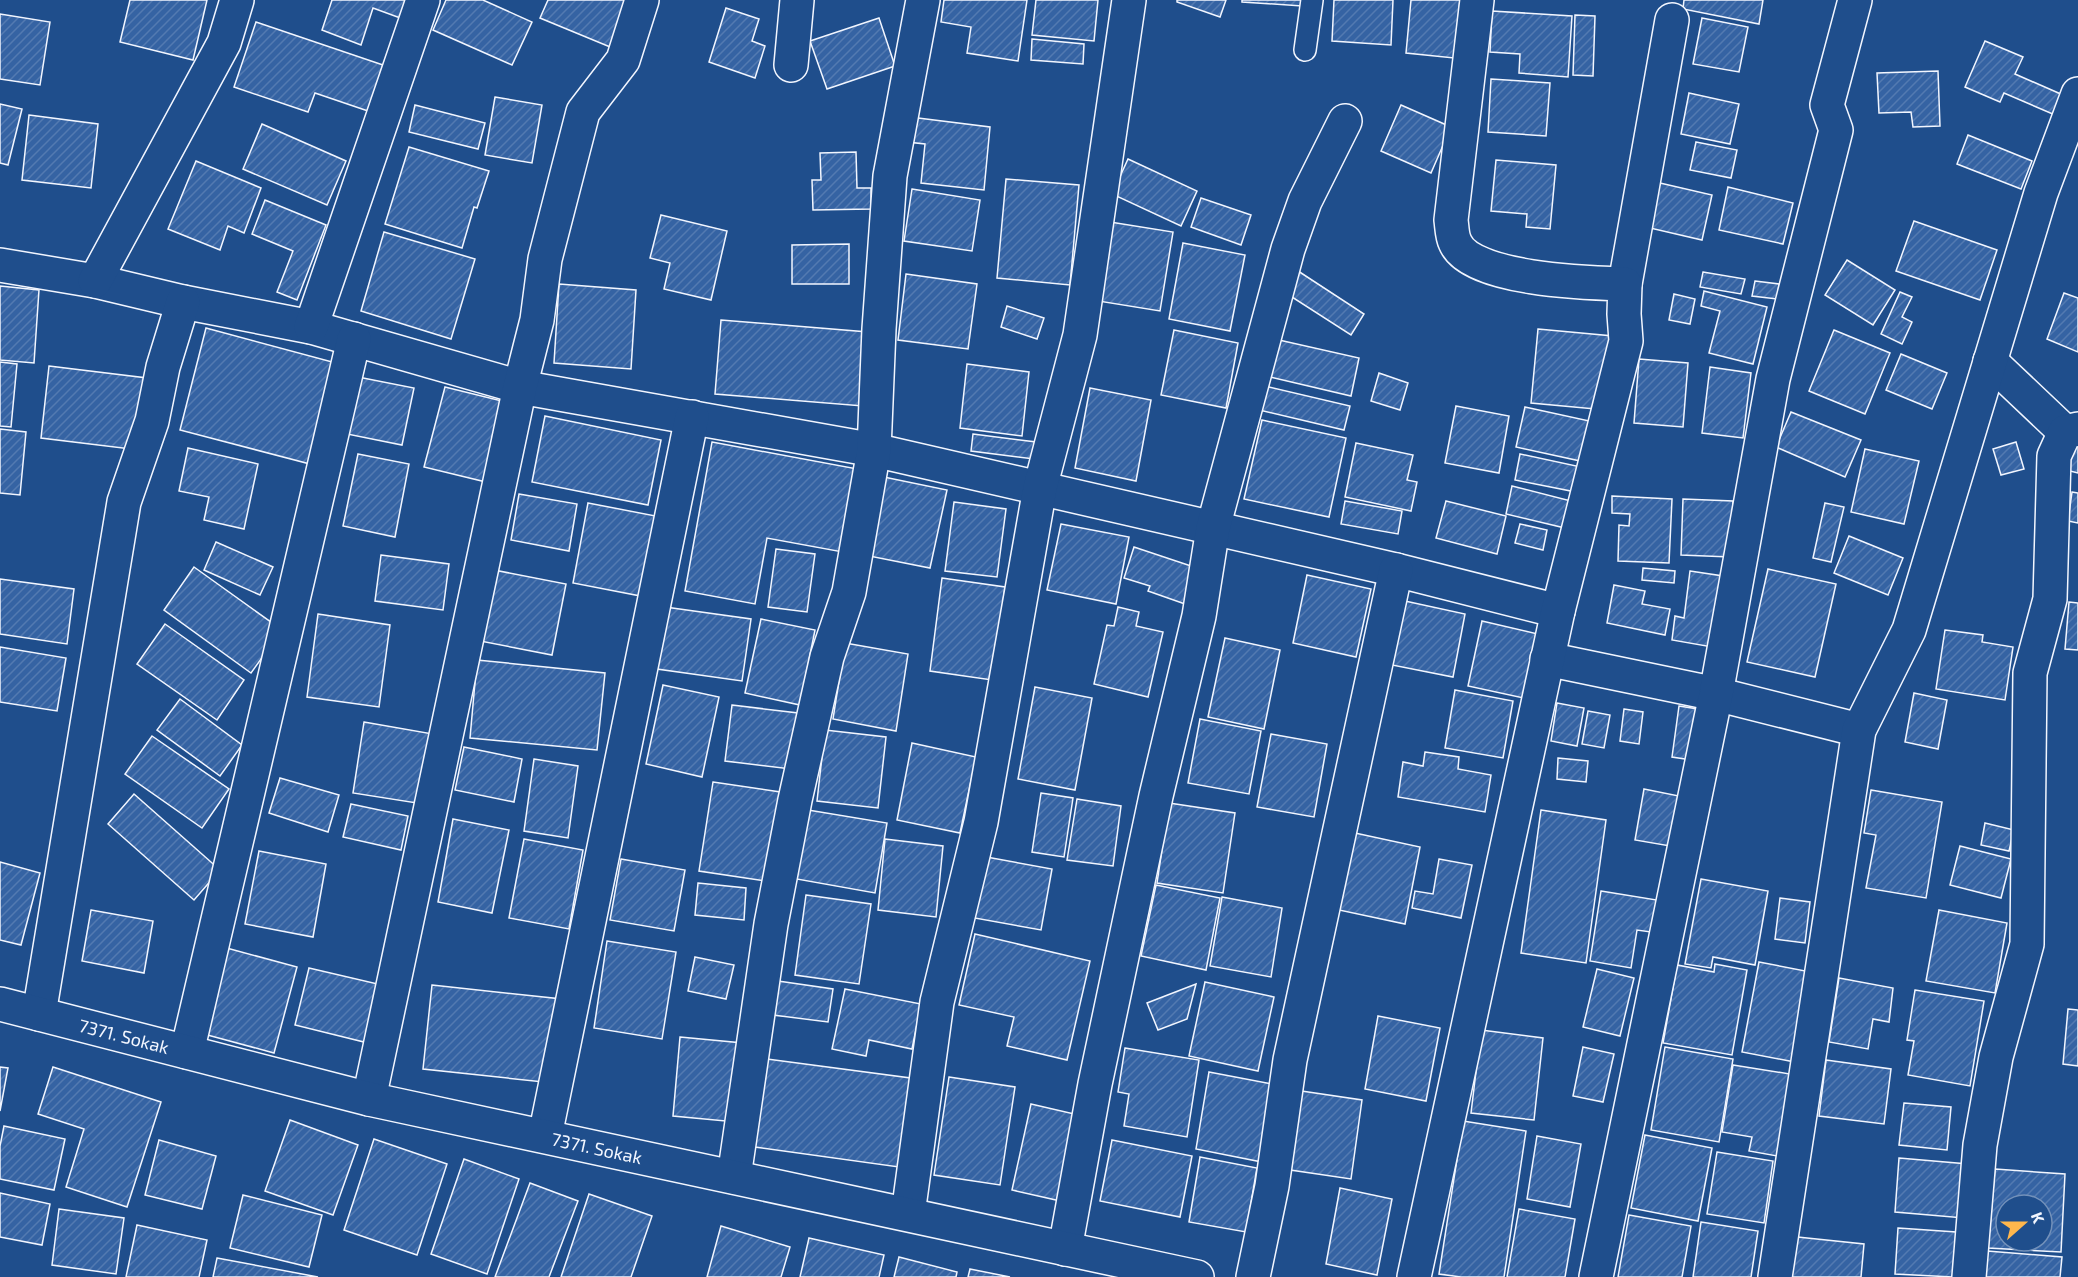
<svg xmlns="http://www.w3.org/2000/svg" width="2078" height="1277" viewBox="0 0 2078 1277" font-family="'Exo 2',sans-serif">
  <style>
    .building { fill: url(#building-hatch); stroke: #f2f6ff; stroke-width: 1.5; fill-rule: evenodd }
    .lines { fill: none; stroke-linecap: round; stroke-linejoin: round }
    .lane-casing { stroke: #f2f6ff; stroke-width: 24 }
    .street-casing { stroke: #f2f6ff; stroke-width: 36 }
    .secondary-casing { stroke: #f2f6ff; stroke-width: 36 }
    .lane { stroke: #1f4e8c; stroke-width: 21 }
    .street { stroke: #1f4e8c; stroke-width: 33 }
    .secondary { stroke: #1f4e8c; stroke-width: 33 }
    .labels { text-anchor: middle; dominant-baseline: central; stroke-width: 4.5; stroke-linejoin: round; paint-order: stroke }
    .street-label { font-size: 18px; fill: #f2f6ff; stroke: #1f4e8c }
  </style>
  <defs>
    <pattern id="building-hatch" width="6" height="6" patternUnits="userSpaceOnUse" patternTransform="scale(1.5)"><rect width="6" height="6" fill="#3563a3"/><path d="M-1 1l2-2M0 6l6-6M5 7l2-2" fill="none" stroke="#537ab1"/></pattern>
  </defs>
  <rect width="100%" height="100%" fill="#1f4e8c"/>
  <!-- building -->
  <g class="building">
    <polygon points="130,0 207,0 193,60 120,42"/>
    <polygon points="332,0 409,0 403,19 373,8 361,45 322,30"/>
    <polygon points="446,0 483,0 532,22 512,65 433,30"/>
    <polygon points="548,0 636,0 615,49 540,18"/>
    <polygon points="944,0 1027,0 1018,61 967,53 971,27 941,22"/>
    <polygon points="1036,0 1098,0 1094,41 1032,35"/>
    <polygon points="1177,0 1226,0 1220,17 1177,2"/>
    <polygon points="1242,0 1303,0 1302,6 1242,2"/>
    <polygon points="1334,0 1393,0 1391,45 1332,41"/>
    <polygon points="1411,0 1460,0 1454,58 1406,53"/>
    <polygon points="1684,0 1763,0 1759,24 1683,9"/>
    <polygon points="726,8 759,19 752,41 765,46 755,78 709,62"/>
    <polygon points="1492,11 1572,16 1568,77 1519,73 1520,54 1490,52"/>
    <polygon points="0,14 50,22 40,85 0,79"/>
    <polygon points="1575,15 1595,16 1593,76 1573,75"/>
    <polygon points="879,18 895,66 827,89 810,41"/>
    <polygon points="1702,18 1748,27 1739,72 1693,64"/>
    <polygon points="256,22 383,65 368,111 315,93 308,112 234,87"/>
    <polygon points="1032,39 1084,44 1083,64 1031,60"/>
    <polygon points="1985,41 2023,57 2015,74 2063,95 2055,115 2004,93 2000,102 1965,87"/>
    <polygon points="1938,71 1940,126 1913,127 1911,112 1879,113 1877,73"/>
    <polygon points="1491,79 1550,83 1546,136 1488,132"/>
    <polygon points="1689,93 1739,104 1730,144 1681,134"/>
    <polygon points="495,97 542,105 532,163 485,155"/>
    <polygon points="0,104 22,109 8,165 0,163"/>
    <polygon points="415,105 485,123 478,149 409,132"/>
    <polygon points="1401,105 1451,127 1431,173 1381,151"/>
    <polygon points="29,115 98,124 91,188 22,180"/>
    <polygon points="910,117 990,127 984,190 921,183 925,144 907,142"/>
    <polygon points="262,124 346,161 327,205 243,169"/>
    <polygon points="1968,135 2032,161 2021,189 1957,164"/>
    <polygon points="1696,142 1737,150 1731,178 1690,170"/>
    <polygon points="409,147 489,171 477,208 474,207 462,248 385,224"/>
    <polygon points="856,152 857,188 871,188 871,209 813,210 812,180 821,180 820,153"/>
    <polygon points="1128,159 1197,191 1181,226 1112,194"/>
    <polygon points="1496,160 1556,165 1550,229 1526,227 1527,214 1491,211"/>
    <polygon points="196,161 261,188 244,233 228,226 220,250 168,229"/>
    <polygon points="1006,179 1079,185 1070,285 997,278"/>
    <polygon points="1660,183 1712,195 1702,240 1650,228"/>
    <polygon points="1728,187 1793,203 1783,244 1719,230"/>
    <polygon points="912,189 980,200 972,251 904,241"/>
    <polygon points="1201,198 1251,215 1241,245 1191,227"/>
    <polygon points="265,200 326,225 297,300 277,292 293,251 252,234"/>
    <polygon points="661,215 727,231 711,300 664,289 670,263 650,258"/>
    <polygon points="1914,221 1997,250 1980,300 1896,271"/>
    <polygon points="1110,222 1173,232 1160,311 1098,301"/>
    <polygon points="384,232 475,259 451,339 361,311"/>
    <polygon points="1183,243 1245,255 1230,331 1169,319"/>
    <polygon points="849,244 849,284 792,284 792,245"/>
    <polygon points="1847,260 1895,290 1873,325 1825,295"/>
    <polygon points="1295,269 1364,314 1351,335 1281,290"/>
    <polygon points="1703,272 1745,279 1741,294 1700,287"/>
    <polygon points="906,274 977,284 968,349 898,340"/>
    <polygon points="1755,281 1779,284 1777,299 1752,296"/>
    <polygon points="559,284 636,290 631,369 554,363"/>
    <polygon points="0,286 39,290 34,363 0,360"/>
    <polygon points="1704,291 1767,307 1753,364 1709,353 1720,311 1701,306"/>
    <polygon points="1900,292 1912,297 1902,317 1912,322 1902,344 1881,334"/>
    <polygon points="2064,293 2078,298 2078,352 2047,339"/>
    <polygon points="1674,294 1695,299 1690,324 1669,320"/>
    <polygon points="1007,306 1044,318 1037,339 1001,327"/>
    <polygon points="721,320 868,332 863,406 715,394"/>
    <polygon points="206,328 336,363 310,464 180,430"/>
    <polygon points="1538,329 1613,336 1606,410 1531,403"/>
    <polygon points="1174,330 1238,343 1226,408 1161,395"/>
    <polygon points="1834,330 1890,353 1865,414 1809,391"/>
    <polygon points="1279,340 1359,358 1351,396 1270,377"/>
    <polygon points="1901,354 1947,373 1932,409 1886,390"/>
    <polygon points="1639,359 1688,363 1683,427 1634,423"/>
    <polygon points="0,362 17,364 11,427 0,426"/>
    <polygon points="967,364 1029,372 1022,436 960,428"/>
    <polygon points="49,366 147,378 139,450 41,438"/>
    <polygon points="1710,367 1751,373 1743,438 1702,433"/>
    <polygon points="1379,373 1408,383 1400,410 1371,401"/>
    <polygon points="358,377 414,388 402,445 347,434"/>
    <polygon points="1265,386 1350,406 1344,430 1259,410"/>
    <polygon points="445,387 506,402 486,482 424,467"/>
    <polygon points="1090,388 1151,400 1136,481 1075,468"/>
    <polygon points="1456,406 1509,416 1499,473 1445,463"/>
    <polygon points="1525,407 1594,422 1585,462 1516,447"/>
    <polygon points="1791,412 1861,440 1845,477 1776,447"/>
    <polygon points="545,416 661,440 648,505 532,482"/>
    <polygon points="1262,420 1346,438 1329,517 1244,499"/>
    <polygon points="0,429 26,432 20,495 0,493"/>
    <polygon points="973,434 1036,442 1034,459 971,451"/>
    <polygon points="712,442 863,470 848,553 767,538 755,604 685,591"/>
    <polygon points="2016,442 2024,469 2001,475 1993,449"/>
    <polygon points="1356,443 1413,455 1407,480 1417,482 1411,511 1345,497"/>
    <polygon points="2073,445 2078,446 2078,473 2066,470"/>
    <polygon points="188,448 258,464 244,529 204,520 209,497 179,491"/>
    <polygon points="1865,449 1919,461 1904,524 1851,512"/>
    <polygon points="358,454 409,464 395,537 343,526"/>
    <polygon points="1520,454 1581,467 1576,492 1515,480"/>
    <polygon points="879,476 947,490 930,568 864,555"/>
    <polygon points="1512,486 1571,501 1565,528 1506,514"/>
    <polygon points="2072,492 2078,493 2078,523 2068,521"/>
    <polygon points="519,494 577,504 569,551 511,540"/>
    <polygon points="1612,496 1672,499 1669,563 1618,561 1619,525 1629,526 1630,514 1612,513"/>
    <polygon points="1683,499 1733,501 1730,557 1681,555"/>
    <polygon points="1345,501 1402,511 1398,534 1341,524"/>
    <polygon points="1446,501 1506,516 1497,554 1436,538"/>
    <polygon points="954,502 1006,509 997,577 945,571"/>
    <polygon points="588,503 666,518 651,598 573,583"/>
    <polygon points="1825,503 1844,507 1831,562 1813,558"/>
    <polygon points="1061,524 1129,537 1116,604 1047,590"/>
    <polygon points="1520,524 1547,530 1543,550 1515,543"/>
    <polygon points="1849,536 1903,558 1888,595 1834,573"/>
    <polygon points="216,542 273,567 260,595 204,570"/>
    <polygon points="1134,547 1197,568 1185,604 1148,591 1150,586 1124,578"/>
    <polygon points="776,549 815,554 807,612 768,607"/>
    <polygon points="381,555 449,564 443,610 375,601"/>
    <polygon points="194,567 282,630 251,673 164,610"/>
    <polygon points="1643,568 1675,571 1674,583 1642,580"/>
    <polygon points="1768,569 1836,584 1815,677 1747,662"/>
    <polygon points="494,570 566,584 552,655 480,641"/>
    <polygon points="1690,571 1723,576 1712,647 1672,640 1675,616 1684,618"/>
    <polygon points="1307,575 1371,589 1356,657 1293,643"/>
    <polygon points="942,578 1005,587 992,680 930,671"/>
    <polygon points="0,579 74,589 67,644 0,634"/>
    <polygon points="1614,585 1645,591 1642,604 1670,609 1665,635 1607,623"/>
    <polygon points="1405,601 1465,614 1453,677 1392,665"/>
    <polygon points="2069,602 2078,603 2078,650 2065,649"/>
    <polygon points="658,606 751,619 742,681 650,668"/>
    <polygon points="1118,607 1139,612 1136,626 1163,632 1148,697 1094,684 1107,625 1114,626"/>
    <polygon points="318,614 390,625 379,707 307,697"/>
    <polygon points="761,619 815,630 800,705 745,693"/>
    <polygon points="1482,621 1542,635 1528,699 1468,686"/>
    <polygon points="165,624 244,680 217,720 137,664"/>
    <polygon points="1945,630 1983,635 1982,642 2013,647 2005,700 1936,689"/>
    <polygon points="1225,638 1280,650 1264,729 1208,717"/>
    <polygon points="845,643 908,654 896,731 833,719"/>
    <polygon points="0,647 66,658 57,711 0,702"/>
    <polygon points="477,660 605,673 597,750 470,738"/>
    <polygon points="663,685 719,697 702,777 646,764"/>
    <polygon points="1035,687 1092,698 1075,790 1018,779"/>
    <polygon points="1455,690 1513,701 1503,758 1445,748"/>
    <polygon points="1914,693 1947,700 1938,749 1905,742"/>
    <polygon points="180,699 242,745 220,776 157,730"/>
    <polygon points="1557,703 1584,708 1577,746 1551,741"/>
    <polygon points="732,705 798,713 791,769 725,761"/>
    <polygon points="1679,706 1704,710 1698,761 1672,757"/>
    <polygon points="1624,709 1643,712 1639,744 1620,741"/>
    <polygon points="1588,711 1610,715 1604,748 1582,744"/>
    <polygon points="1200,719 1261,731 1249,794 1188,783"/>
    <polygon points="364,722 433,734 423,804 353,793"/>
    <polygon points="825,730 886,737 878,808 817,801"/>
    <polygon points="1271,734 1327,744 1314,817 1257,807"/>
    <polygon points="152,736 229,789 202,828 125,774"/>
    <polygon points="912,743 976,757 960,833 897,820"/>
    <polygon points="464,747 522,759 514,802 455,790"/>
    <polygon points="1425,752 1459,757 1458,769 1491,775 1485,812 1398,797 1403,762 1423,766"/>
    <polygon points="1558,758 1588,761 1586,782 1557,779"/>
    <polygon points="534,759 578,766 568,838 524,831"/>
    <polygon points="280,778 339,795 328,832 269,813"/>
    <polygon points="713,782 787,793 773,882 699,871"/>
    <polygon points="1644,789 1679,796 1670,846 1635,840"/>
    <polygon points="1871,790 1942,802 1926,898 1866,888 1876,835 1864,833"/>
    <polygon points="1041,793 1073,798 1064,857 1032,852"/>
    <polygon points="134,794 220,870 194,900 108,824"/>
    <polygon points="1077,799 1121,806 1113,866 1067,860"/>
    <polygon points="1169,803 1235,813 1223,893 1157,883"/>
    <polygon points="351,804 408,816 401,850 343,837"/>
    <polygon points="802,809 887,823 875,893 791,878"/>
    <polygon points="1541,810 1606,820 1586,963 1521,953"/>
    <polygon points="453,819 509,830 492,913 438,902"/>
    <polygon points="1985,823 2014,830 2009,851 1981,845"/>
    <polygon points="1355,833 1420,847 1405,924 1339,910"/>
    <polygon points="524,839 583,850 569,929 509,918"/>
    <polygon points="885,839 943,846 936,917 878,910"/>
    <polygon points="1960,846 2011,859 2001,898 1950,885"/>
    <polygon points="259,851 326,864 313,937 245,924"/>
    <polygon points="981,856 1052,869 1041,930 969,917"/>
    <polygon points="621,859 685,870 674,931 610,920"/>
    <polygon points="1439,859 1472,865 1461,918 1412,908 1415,891 1433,894"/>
    <polygon points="0,862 40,873 21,945 0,940"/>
    <polygon points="1701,879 1768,891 1755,965 1713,957 1711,968 1685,964"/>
    <polygon points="698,883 746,888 744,920 695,915"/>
    <polygon points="1156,885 1220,898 1206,970 1141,956"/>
    <polygon points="1601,891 1663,901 1658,933 1637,930 1631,968 1590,961"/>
    <polygon points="806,895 871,904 859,984 795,975"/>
    <polygon points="1222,897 1282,908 1271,977 1210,966"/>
    <polygon points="1780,898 1810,902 1805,943 1775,939"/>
    <polygon points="91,910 153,921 144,973 82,961"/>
    <polygon points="1939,910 2007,923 1995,993 1926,981"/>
    <polygon points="975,934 1090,961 1067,1060 1007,1046 1014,1017 959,1005"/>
    <polygon points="607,941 676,952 662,1039 594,1028"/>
    <polygon points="223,947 297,967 274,1053 200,1033"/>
    <polygon points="695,957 734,965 726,999 688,991"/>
    <polygon points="1759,962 1821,974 1805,1064 1742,1052"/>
    <polygon points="1715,964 1747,970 1732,1055 1663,1043 1677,965 1714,972"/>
    <polygon points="309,968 382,985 368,1043 295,1025"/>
    <polygon points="1597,969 1634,978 1620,1036 1583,1027"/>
    <polygon points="1839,978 1893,988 1889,1022 1873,1019 1868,1049 1829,1042"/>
    <polygon points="778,981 833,989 828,1022 773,1015"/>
    <polygon points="1205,982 1274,997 1258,1071 1189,1056"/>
    <polygon points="1196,984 1187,1019 1158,1030 1147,1003"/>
    <polygon points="432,985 562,999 553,1083 423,1069"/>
    <polygon points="845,989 921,1004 912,1049 869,1040 866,1056 832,1049"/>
    <polygon points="1915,990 1984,1001 1970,1086 1908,1075 1914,1041 1907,1040"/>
    <polygon points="2068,1009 2078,1010 2078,1066 2063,1064"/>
    <polygon points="1378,1016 1440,1028 1426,1101 1365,1089"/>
    <polygon points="1481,1030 1543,1038 1534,1120 1471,1113"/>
    <polygon points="680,1037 743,1043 736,1122 673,1116"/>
    <polygon points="1583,1047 1614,1054 1603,1102 1573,1096"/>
    <polygon points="1665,1047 1733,1059 1719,1142 1651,1130"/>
    <polygon points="1125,1048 1199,1060 1187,1137 1124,1126 1129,1094 1118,1092"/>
    <polygon points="767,1059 918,1079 906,1168 755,1147"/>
    <polygon points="1826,1060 1891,1069 1884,1124 1819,1116"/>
    <polygon points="1733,1065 1790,1074 1777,1156 1749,1151 1752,1137 1722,1132"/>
    <polygon points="0,1067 8,1068 0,1111"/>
    <polygon points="53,1067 161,1102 127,1207 66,1187 84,1129 38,1114"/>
    <polygon points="1209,1072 1282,1086 1267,1163 1196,1149"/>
    <polygon points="949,1077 1015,1087 1000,1185 934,1175"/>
    <polygon points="1288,1089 1362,1100 1351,1179 1277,1168"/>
    <polygon points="1904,1103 1951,1107 1947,1150 1899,1145"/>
    <polygon points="1031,1104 1083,1116 1065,1202 1012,1190"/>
    <polygon points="290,1120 358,1145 333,1215 265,1191"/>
    <polygon points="1463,1121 1526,1131 1504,1277 1461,1277 1439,1274"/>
    <polygon points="4,1126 65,1139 54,1190 0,1179 0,1146"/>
    <polygon points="1645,1135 1712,1148 1698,1221 1631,1208"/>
    <polygon points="1537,1136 1581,1144 1570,1207 1527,1199"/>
    <polygon points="374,1139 447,1164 417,1255 344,1230"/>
    <polygon points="159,1140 216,1156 202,1209 145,1195"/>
    <polygon points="1112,1140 1192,1156 1180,1217 1100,1201"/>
    <polygon points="1717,1152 1773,1161 1764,1223 1707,1214"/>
    <polygon points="1200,1157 1257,1168 1246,1232 1189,1222"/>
    <polygon points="1899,1158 1968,1164 1964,1218 1895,1212"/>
    <polygon points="464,1159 519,1179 487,1274 431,1254"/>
    <path d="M1995,1169L2065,1174L2061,1252L1988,1248ZM2006,1205H2042V1241H2006Z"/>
    <polygon points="530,1183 578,1201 549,1277 495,1277"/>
    <polygon points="1340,1188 1392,1199 1377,1275 1326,1264"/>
    <polygon points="0,1193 50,1204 42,1245 0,1237"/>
    <polygon points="589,1194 652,1216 631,1277 561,1277"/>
    <polygon points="243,1195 322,1215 309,1267 230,1248"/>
    <polygon points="59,1209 124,1218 116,1274 52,1265"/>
    <polygon points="1519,1209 1575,1219 1565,1277 1507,1277"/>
    <polygon points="1629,1215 1691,1226 1682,1277 1618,1277"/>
    <polygon points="1701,1222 1758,1231 1751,1277 1693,1277"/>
    <polygon points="137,1225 207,1240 199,1277 126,1277"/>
    <polygon points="721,1226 790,1247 781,1277 707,1277"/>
    <polygon points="1898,1228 1956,1232 1953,1277 1895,1274"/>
    <polygon points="1788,1236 1864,1244 1861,1277 1785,1277"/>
    <polygon points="809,1238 884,1255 879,1277 800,1277"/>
    <polygon points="1987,1251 2062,1257 2060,1277 1985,1277"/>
    <polygon points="899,1257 957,1272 956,1277 894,1277"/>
    <polygon points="217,1258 318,1277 213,1277"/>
    <polygon points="970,1269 1010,1277 968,1277"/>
  </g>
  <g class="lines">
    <defs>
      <polyline id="lane" points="1305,50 1312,0"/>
      <g id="street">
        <polyline points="791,65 797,0"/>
        <polyline points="0,265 95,281 183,302 311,327 520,387 874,450 1396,570 1558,611"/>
        <polyline points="95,281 224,43 237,0"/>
        <polyline points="1625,284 1672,20"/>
        <polyline points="311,327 423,0"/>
        <polyline points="1990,361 2065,432"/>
        <polyline points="1547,659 1716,694 1859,730"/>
        <polyline points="39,1014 124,502 152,421 163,367 183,302"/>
        <polyline points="187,1052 354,339"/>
        <polyline points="369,1099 520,387 537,320 545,259 583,112 623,60 642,0"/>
        <polyline points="545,1136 692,417"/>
        <polyline points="734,1177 771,924 795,800 827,657 849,592 874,450 879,329 890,176 923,0"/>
        <polyline points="908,1214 937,1002 981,822 1040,488 1080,335 1129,0"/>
        <polyline points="1065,1249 1095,1084 1156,796 1199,616 1213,528 1288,249 1305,201 1345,121"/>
        <polyline points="1253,1277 1272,1186 1290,1060 1396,570"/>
        <path d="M1414,1277L1558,611L1626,341L1624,314L1625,284C1589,283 1470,280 1455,242C1452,236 1452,227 1451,220L1477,0"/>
        <polyline points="1596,1277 1716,694 1773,379 1836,130 1827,105 1855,0"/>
        <polyline points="1775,1277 1859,730 1909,630 2041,193 2078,94"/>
        <polyline points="1969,1277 1980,1145 1996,1057 2027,944 2030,673 2050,599 2054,456 2065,432 2078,429"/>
      </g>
      <g id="secondary">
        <path id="s1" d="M0,1004L369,1099L1197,1277"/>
      </g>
    </defs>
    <!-- lane casing -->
    <use href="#lane" class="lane-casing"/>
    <!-- street casing -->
    <use href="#street" class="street-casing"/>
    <!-- secondary casing -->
    <use href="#secondary" class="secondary-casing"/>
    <!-- lane -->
    <use href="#lane" class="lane"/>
    <!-- street -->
    <use href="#street" class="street"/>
    <!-- secondary -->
    <use href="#secondary" class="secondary"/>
  </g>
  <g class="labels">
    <!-- street labels -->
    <g class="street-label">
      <text stroke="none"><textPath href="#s1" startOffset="128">7371. Sokak</textPath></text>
      <text stroke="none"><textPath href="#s1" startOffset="614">7371. Sokak</textPath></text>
    </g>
  </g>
  <!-- north arrow -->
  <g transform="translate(2024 1223) rotate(69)"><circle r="28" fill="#1f4e8c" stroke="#7391ba" stroke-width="1.5"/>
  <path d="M0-4.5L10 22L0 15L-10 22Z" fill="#ffb74d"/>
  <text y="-9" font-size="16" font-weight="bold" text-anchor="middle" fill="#f2f6ff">K</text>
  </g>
</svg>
